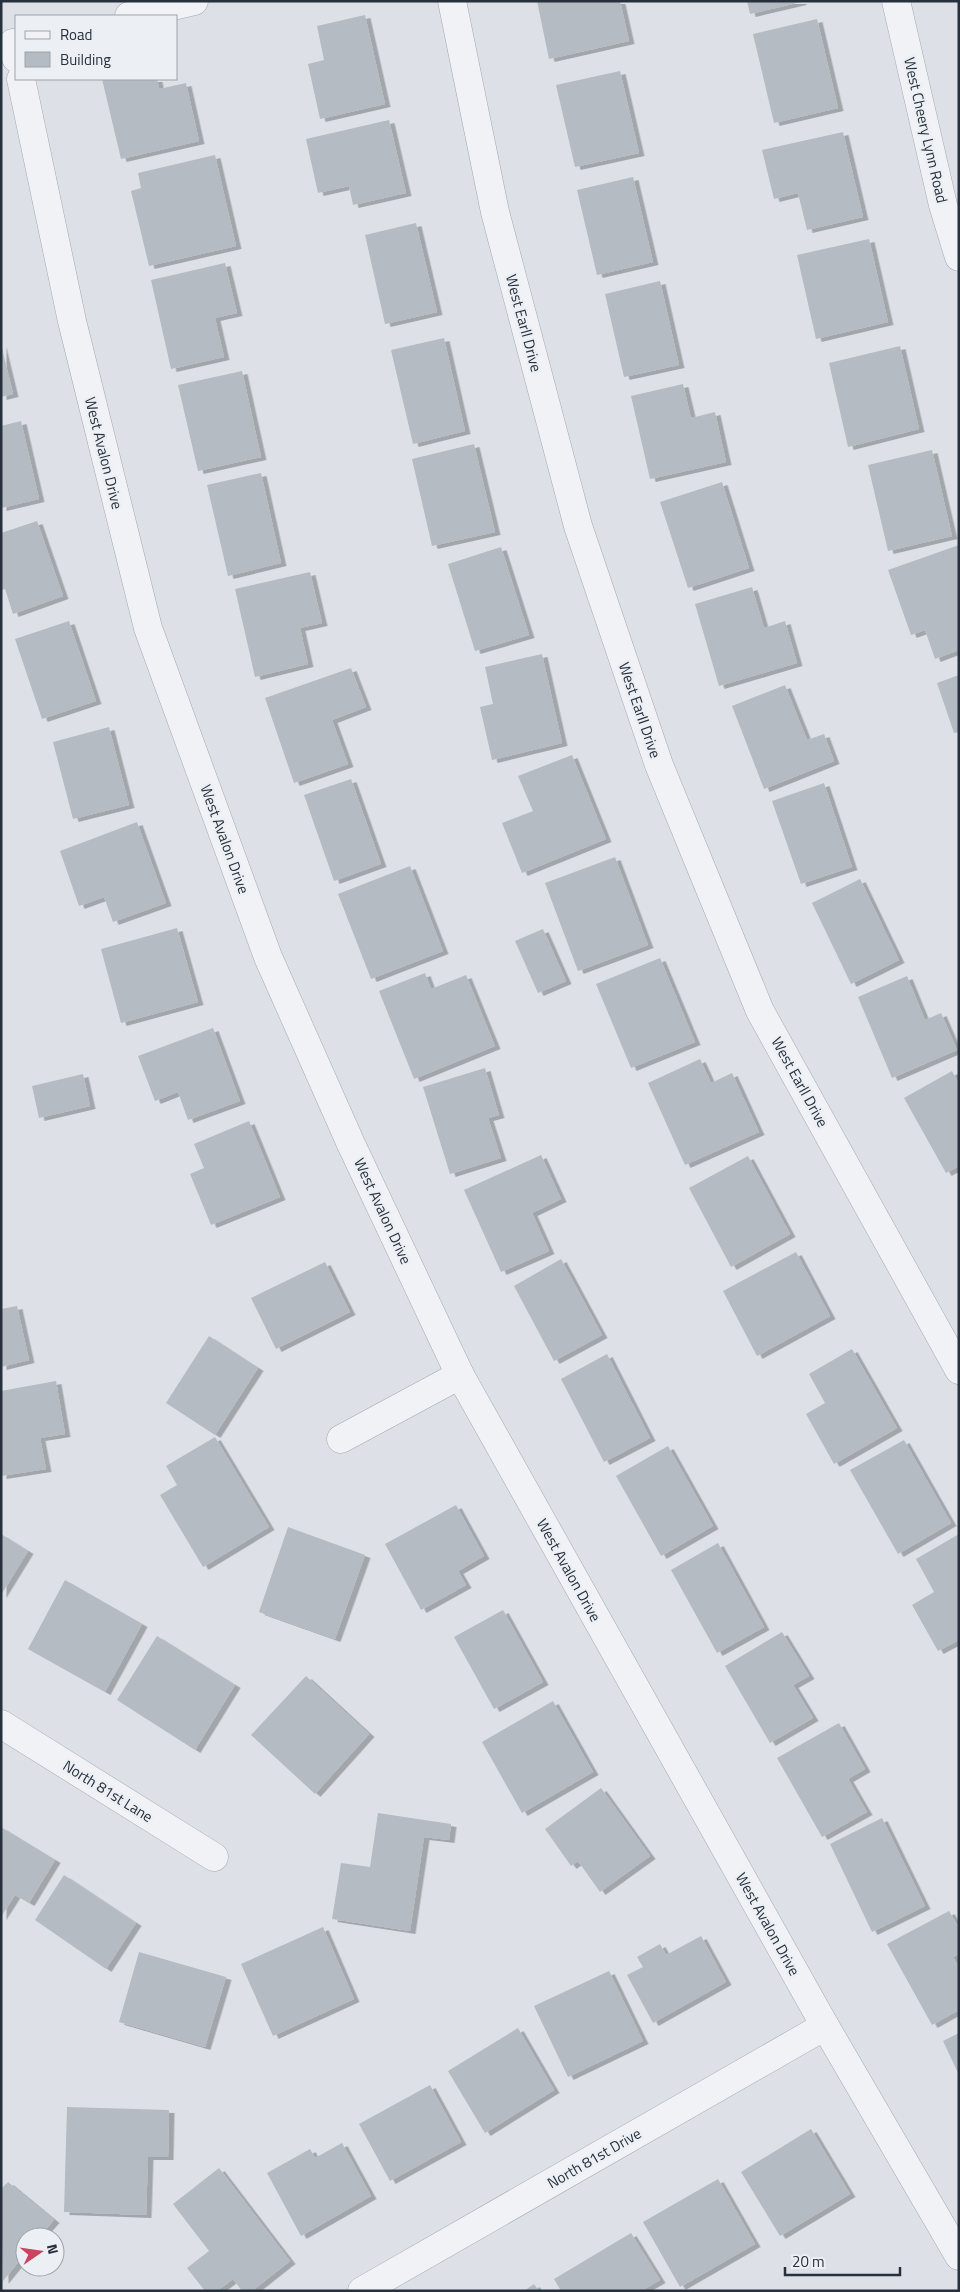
<svg xmlns="http://www.w3.org/2000/svg" width="960" height="2292" viewBox="0 0 960 2292" font-family="'Titillium Web',sans-serif">
  <style>
    .building { fill: #b4bbc3; filter: url(#shadow) }
    .lines { fill: none; stroke-linecap: round; stroke-linejoin: round }
    .street-casing { stroke: #a3a8b1; stroke-width: 29 }
    .street { stroke: #f0f2f5; stroke-width: 28 }
    .labels { text-anchor: middle; dominant-baseline: central; stroke-width: 5; stroke-linejoin: round; paint-order: stroke }
    .street-label { font-size: 15px; fill: #27303d; stroke: #ecf0f4 }
  </style>
  <defs>
    <filter id="shadow"><feDropShadow dx="5.5" dy="3" stdDeviation="0" flood-color="#0004"/></filter>
  </defs>
  <rect width="100%" height="100%" fill="#dde1e7"/>
  <!-- building -->
  <g class="building">
    <polygon points="537,1 620,1 629,41 549,59"/>
    <polygon points="747,1 801,1 801,2 750,14"/>
    <polygon points="365,15 385,104 320,119 308,64 324,60 317,26"/>
    <polygon points="817,19 838,108 774,123 753,34"/>
    <polygon points="620,71 639,153 575,167 556,85"/>
    <polygon points="102,79 157,79 159,89 186,83 199,141 121,159"/>
    <polygon points="389,120 406,193 353,205 349,186 318,193 306,139"/>
    <polygon points="843,132 863,217 807,230 798,193 774,199 762,150"/>
    <polygon points="215,155 236,246 149,266 131,191 141,188 138,173"/>
    <polygon points="633,177 653,262 597,275 577,190"/>
    <polygon points="416,223 437,312 385,324 365,235"/>
    <polygon points="869,239 888,322 816,339 797,255"/>
    <polygon points="225,263 237,313 215,318 224,357 171,369 151,280"/>
    <polygon points="660,281 679,365 624,377 605,294"/>
    <polygon points="444,338 465,431 413,444 391,350"/>
    <polygon points="1,344 13,394 1,397"/>
    <polygon points="900,346 919,429 848,447 829,363"/>
    <polygon points="242,371 261,457 198,471 178,385"/>
    <polygon points="683,384 691,418 715,412 726,462 650,479 631,396"/>
    <polygon points="21,421 39,499 1,508 1,426"/>
    <polygon points="474,444 495,532 432,546 412,459"/>
    <polygon points="932,450 952,536 888,551 868,465"/>
    <polygon points="261,473 281,563 228,576 207,485"/>
    <polygon points="722,482 749,568 688,588 660,502"/>
    <polygon points="37,521 63,596 13,614 5,589 1,590 1,533"/>
    <polygon points="959,545 959,650 935,659 925,630 911,635 888,570"/>
    <polygon points="501,547 529,635 475,651 448,564"/>
    <polygon points="310,572 322,623 300,628 308,664 255,677 235,589"/>
    <polygon points="752,587 764,628 785,621 797,663 719,686 695,604"/>
    <polygon points="69,621 96,701 42,719 15,639"/>
    <polygon points="542,654 562,743 492,760 480,707 493,704 485,667"/>
    <polygon points="351,668 366,707 332,720 348,764 294,783 265,698"/>
    <polygon points="959,675 959,732 954,733 937,683"/>
    <polygon points="785,685 807,740 824,734 834,761 764,789 732,706"/>
    <polygon points="109,727 129,805 73,819 53,742"/>
    <polygon points="572,755 606,839 522,873 502,823 533,811 518,776"/>
    <polygon points="351,779 381,864 334,881 304,795"/>
    <polygon points="824,783 852,867 801,884 772,801"/>
    <polygon points="137,822 166,903 113,922 104,897 79,906 60,851"/>
    <polygon points="615,857 648,945 578,971 545,883"/>
    <polygon points="410,866 443,951 371,979 338,894"/>
    <polygon points="860,879 899,960 851,984 812,903"/>
    <polygon points="177,928 198,1002 121,1023 101,949"/>
    <polygon points="543,929 566,981 538,993 515,941"/>
    <polygon points="660,958 695,1042 631,1068 596,984"/>
    <polygon points="425,973 431,989 466,975 495,1046 414,1079 379,991"/>
    <polygon points="907,976 925,1020 941,1013 957,1050 892,1078 858,997"/>
    <polygon points="213,1028 240,1101 188,1120 178,1092 155,1101 138,1056"/>
    <polygon points="700,1059 711,1083 732,1073 759,1132 685,1165 648,1083"/>
    <polygon points="485,1068 499,1115 488,1118 501,1158 450,1174 423,1087"/>
    <polygon points="952,1071 959,1084 959,1166 946,1173 904,1098"/>
    <polygon points="83,1074 90,1106 39,1118 32,1086"/>
    <polygon points="249,1121 280,1197 211,1225 190,1174 204,1168 194,1144"/>
    <polygon points="541,1155 561,1199 532,1213 549,1251 501,1272 464,1190"/>
    <polygon points="748,1156 790,1234 731,1267 689,1188"/>
    <polygon points="796,1252 830,1316 757,1356 723,1291"/>
    <polygon points="561,1259 602,1335 554,1361 514,1286"/>
    <polygon points="325,1262 350,1312 276,1349 251,1298"/>
    <polygon points="17,1306 29,1360 1,1367 1,1309"/>
    <polygon points="209,1336 258,1368 215,1435 166,1403"/>
    <polygon points="852,1349 897,1428 834,1464 806,1414 825,1403 809,1374"/>
    <polygon points="607,1354 650,1438 604,1462 561,1379"/>
    <polygon points="56,1381 65,1434 40,1438 46,1469 1,1476 1,1391"/>
    <polygon points="215,1437 269,1527 203,1567 160,1495 177,1485 166,1466"/>
    <polygon points="904,1440 951,1523 898,1554 850,1470"/>
    <polygon points="668,1446 713,1526 661,1556 616,1476"/>
    <polygon points="456,1505 484,1556 458,1571 466,1585 421,1610 385,1544"/>
    <polygon points="288,1527 365,1555 335,1639 259,1612"/>
    <polygon points="1,1534 28,1551 1,1595"/>
    <polygon points="959,1534 959,1640 938,1651 912,1605 934,1592 916,1559"/>
    <polygon points="718,1543 764,1627 717,1653 671,1570"/>
    <polygon points="65,1580 142,1624 105,1692 28,1649"/>
    <polygon points="503,1610 543,1682 494,1709 454,1637"/>
    <polygon points="782,1632 809,1676 793,1685 813,1718 770,1743 725,1666"/>
    <polygon points="157,1636 235,1685 195,1750 117,1700"/>
    <polygon points="306,1676 369,1734 315,1794 251,1735"/>
    <polygon points="553,1701 593,1772 522,1813 482,1742"/>
    <polygon points="839,1723 865,1769 848,1779 867,1812 822,1837 777,1758"/>
    <polygon points="601,1788 650,1856 600,1892 578,1861 571,1866 545,1829"/>
    <polygon points="378,1813 451,1824 449,1840 424,1837 410,1931 332,1919 341,1863 370,1867"/>
    <polygon points="882,1818 925,1906 872,1932 830,1844"/>
    <polygon points="1,1827 55,1860 29,1903 15,1895 1,1917"/>
    <polygon points="64,1875 136,1923 106,1969 35,1920"/>
    <polygon points="949,1911 959,1928 959,1954 953,1957 959,1968 959,2010 932,2025 887,1944"/>
    <polygon points="323,1927 354,1999 273,2036 241,1964"/>
    <polygon points="701,1936 726,1982 653,2023 627,1975 643,1967 637,1957 660,1944 666,1955"/>
    <polygon points="139,1952 226,1977 205,2047 119,2022"/>
    <polygon points="609,1971 643,2041 568,2077 534,2006"/>
    <polygon points="518,2028 554,2090 485,2133 448,2071"/>
    <polygon points="959,2033 959,2075 943,2041"/>
    <polygon points="430,2085 461,2142 390,2181 359,2124"/>
    <polygon points="67,2107 169,2110 168,2157 148,2157 146,2215 64,2212"/>
    <polygon points="811,2129 850,2194 780,2236 741,2172"/>
    <polygon points="342,2143 371,2196 301,2236 267,2173 310,2149 315,2158"/>
    <polygon points="219,2168 290,2261 252,2291 242,2291 233,2279 217,2291 205,2291 187,2268 209,2251 173,2204"/>
    <polygon points="718,2179 755,2244 680,2287 643,2222"/>
    <polygon points="8,2182 54,2220 39,2237 25,2237 25,2254 3,2281 1,2189"/>
    <polygon points="631,2233 660,2280 641,2291 561,2291 554,2279"/>
    <polygon points="534,2284 539,2291 524,2291"/>
  </g>
  <g class="lines">
    <defs>
      <g id="street">
        <polyline points="452,1 495,212 578,526 659,765 760,1011 959,1370"/>
        <polyline points="896,1 943,205 959,257"/>
        <polyline points="129,16 194,1"/>
        <polyline points="13,43 16,58"/>
        <polyline points="21,79 72,321 148,628 268,957 351,1144 460,1375 825,2026 959,2256"/>
        <polyline points="341,1439 460,1375"/>
        <polyline points="1,1724 214,1857"/>
        <polyline points="362,2291 825,2026"/>
      </g>
    </defs>
    <!-- street casing -->
    <use href="#street" class="street-casing"/>
    <!-- street -->
    <use href="#street" class="street"/>
  </g>
  <g class="labels">
    <!-- street labels -->
    <g class="street-label">
      <text transform="translate(926 130) rotate(77)">West Cheery Lynn Road</text>
      <text transform="translate(524 323) rotate(75)">West Earll Drive</text>
      <text transform="translate(104 453) rotate(76)">West Avalon Drive</text>
      <text transform="translate(640 710) rotate(71)">West Earll Drive</text>
      <text transform="translate(225 839) rotate(70)">West Avalon Drive</text>
      <text transform="translate(800 1082) rotate(61)">West Earll Drive</text>
      <text transform="translate(383 1211) rotate(65)">West Avalon Drive</text>
      <text transform="translate(569 1570) rotate(61)">West Avalon Drive</text>
      <text transform="translate(108 1791) rotate(32)">North 81st Lane</text>
      <text transform="translate(768 1924) rotate(61)">West Avalon Drive</text>
      <text transform="translate(594 2158) rotate(-30)">North 81st Drive</text>
    </g>
  </g>
  <!-- border -->
  <rect width="960" height="2292" fill="none" stroke="#27303d" stroke-width="5"/>
  <!-- legend -->
  <rect x="15" y="15" width="162" height="65" fill="#ecf0f4" stroke="#9da3ab"/>
  <rect x="25" y="31" width="25" height="8" fill="#f0f2f5" stroke="#9da3ab"/>
  <text x="60" y="40" font-size="15" fill="#27303d">Road</text>
  <rect x="25" y="52" width="25" height="15" fill="#b4bbc3" stroke="#9da3ab"/>
  <text x="60" y="65" font-size="15" fill="#27303d">Building</text>
  <!-- north arrow -->
  <g transform="translate(40 2252) rotate(77)"><circle r="24" fill="#ecf0f4" stroke="#9da3ab"/>
  <path d="M0-4L9 19L0 12L-9 19Z" fill="#ca4361"/>
  <text y="-8" font-size="14" font-weight="bold" text-anchor="middle" fill="#27303d">N</text>
  </g>
  <!-- scale -->
  <path d="M785 2267v8h115v-8" fill="none" stroke="#27303d" stroke-width="2.5"/>
  <text x="792" y="2267" font-size="15" fill="#27303d" stroke="#ecf0f4" stroke-width="4" paint-order="stroke">20 m</text>
</svg>
